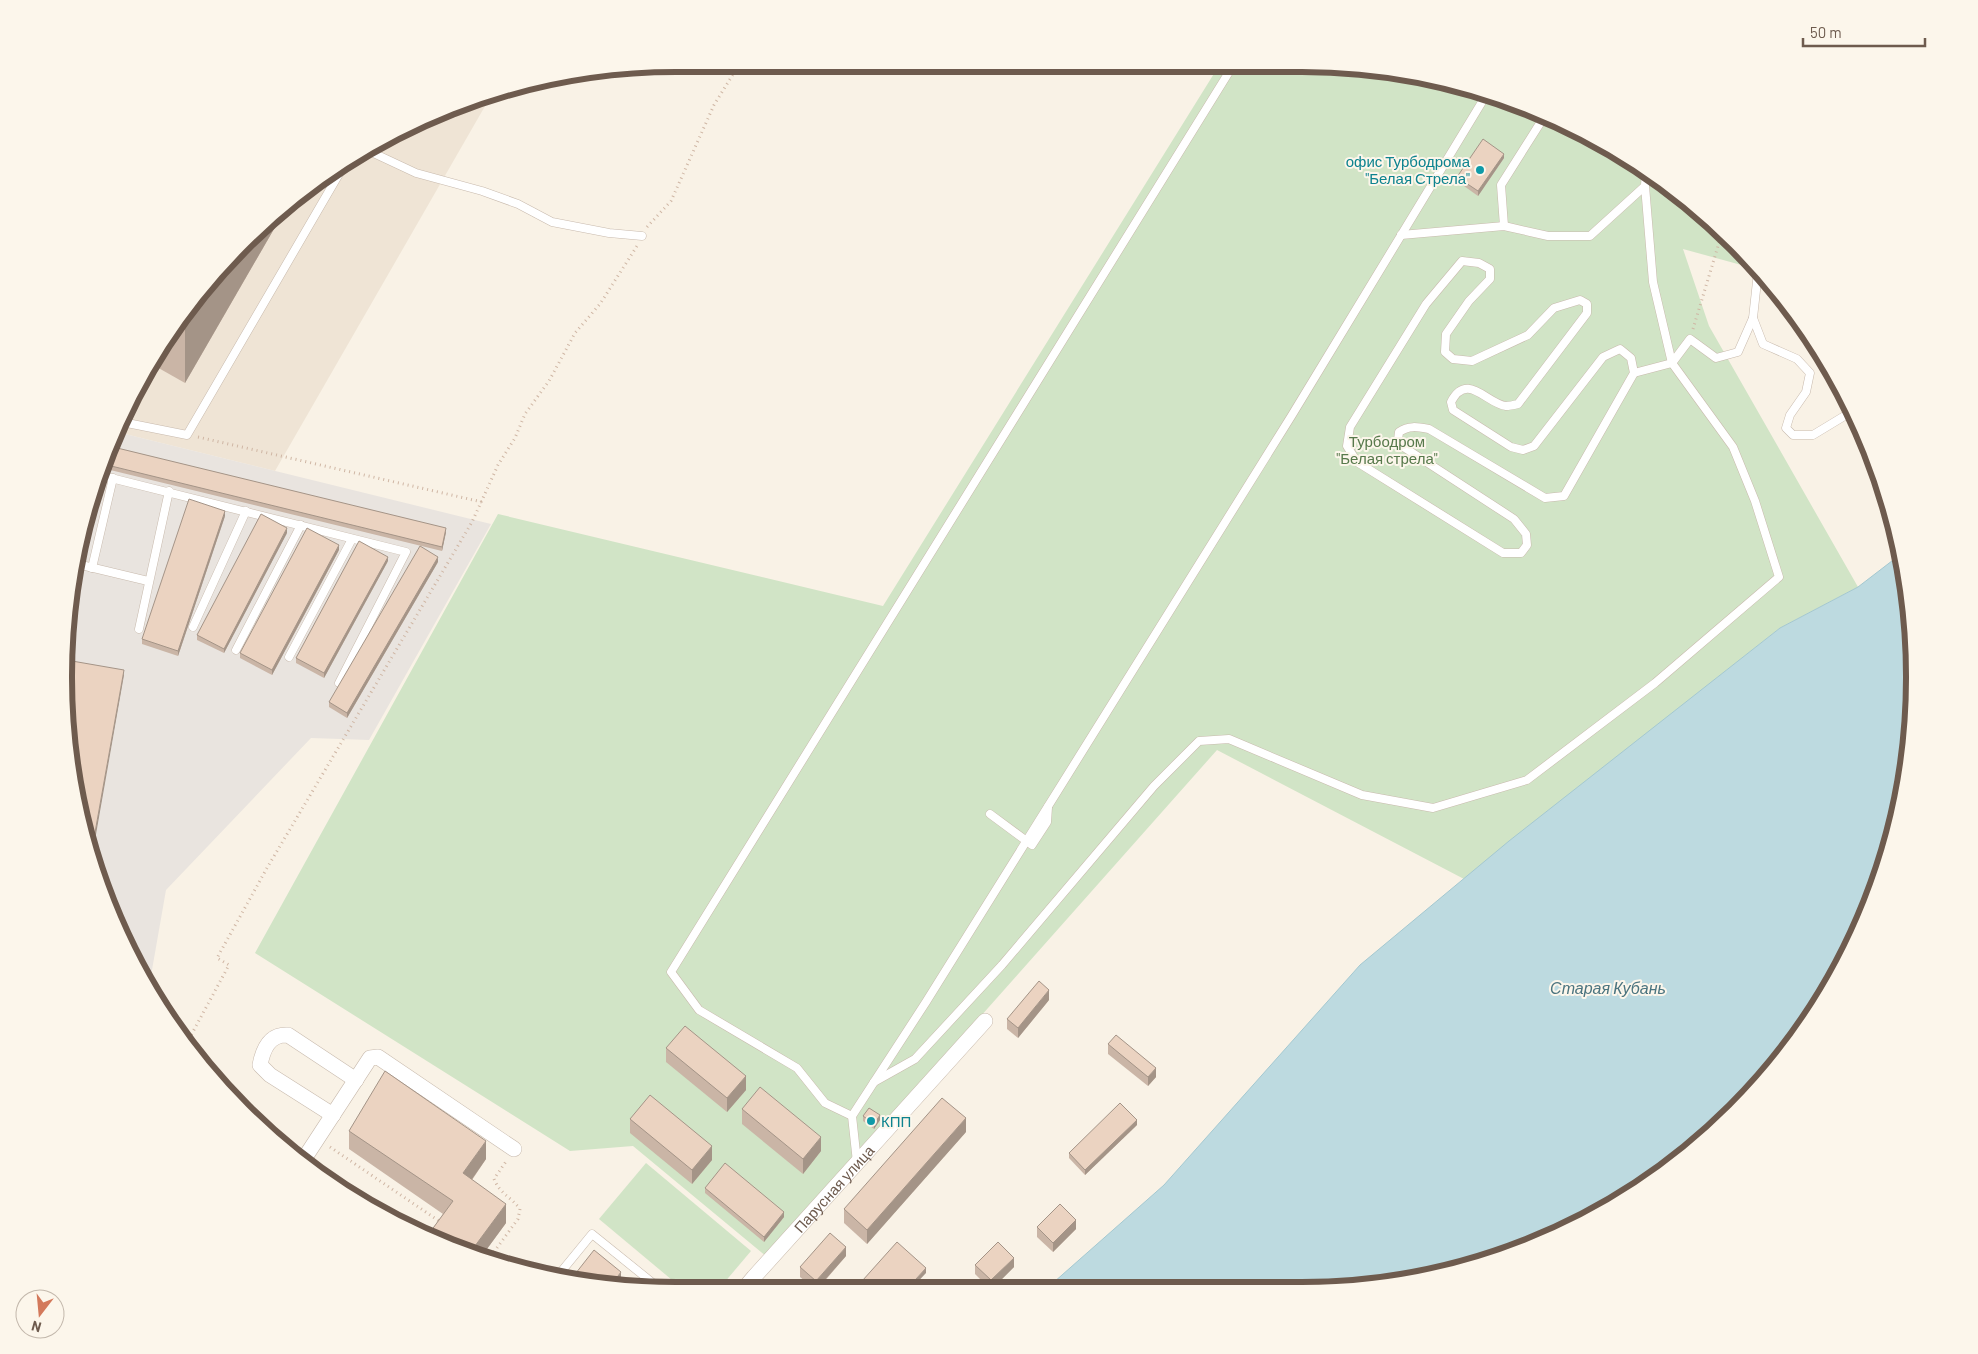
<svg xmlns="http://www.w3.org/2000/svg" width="1978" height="1354" viewBox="0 0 1978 1354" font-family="Barlow,sans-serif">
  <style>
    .residential { fill: #efe4d5 }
    .industrial { fill: #e9e4df }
    .green { fill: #d1e4c6 }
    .water { fill: #bddae0; stroke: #a4c8d0 }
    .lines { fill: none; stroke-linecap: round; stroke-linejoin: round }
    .lane-casing { stroke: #c8baad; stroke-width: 9 }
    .street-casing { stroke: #c8baad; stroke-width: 16 }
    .path { stroke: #cfb6a4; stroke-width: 3; stroke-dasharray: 1 4; stroke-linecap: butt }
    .lane { stroke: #fff; stroke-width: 8 }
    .street { stroke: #fff; stroke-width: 15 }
    .wall { fill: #cab5a6 }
    .shaded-wall { fill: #a49487 }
    .building { fill: #ebd3c1; stroke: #a49487 }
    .culture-dot { fill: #0f9aa8; stroke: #fcf6eb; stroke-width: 2 }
    .labels { text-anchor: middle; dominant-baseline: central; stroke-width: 4; stroke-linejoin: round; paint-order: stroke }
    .culture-label { font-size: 15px; fill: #0d838f; stroke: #fcf6eb; text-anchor: end }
    .park-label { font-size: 15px; fill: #57794b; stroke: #fcf6eb }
    .street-label { font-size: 15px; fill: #6e5b4e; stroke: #fcf6eb }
    .water-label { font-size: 16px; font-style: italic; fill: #4b747f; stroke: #fcf6eb }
    .rim { fill: none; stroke: #6e5b4e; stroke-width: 6 }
  </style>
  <rect width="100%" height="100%" fill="#f9f2e6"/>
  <!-- residential -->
  <polygon class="residential" points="492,94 275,471 117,432 191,303 272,216 336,167 480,96"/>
  <!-- industrial -->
  <polygon class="industrial" points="117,432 491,524 369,740 311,738 166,890 149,987 96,874 76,797 65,637 85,519 110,443"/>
  <!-- green -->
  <g class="green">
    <polygon points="1220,64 1301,64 1420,75 1572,127 1642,167 1734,243 1756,269 1683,249 1709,326 1858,587 1780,628 1464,879 1217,750 767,1257 633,1146 570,1151 255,953 498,514 883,606"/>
    <polygon points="646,1163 751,1251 718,1290 684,1290 599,1219"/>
  </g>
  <!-- water -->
  <polygon class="water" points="1901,554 1914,677 1903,796 1868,911 1811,1017 1735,1110 1642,1187 1536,1243 1421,1278 1301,1290 1045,1290 1164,1185 1360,965 1509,841 1780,628 1858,587"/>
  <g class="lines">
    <defs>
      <g id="lane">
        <polyline points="369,151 416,173 482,191 518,204 552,222 609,233 642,236"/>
        <polyline points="1504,226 1501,185 1544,117"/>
        <polyline points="1401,235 1504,226 1548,236 1590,236 1645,186 1646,170"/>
        <path d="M1462,261L1479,263L1490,269V279L1469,301L1446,334L1445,352L1453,359L1472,361L1528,335L1554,308L1580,300L1587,304V313L1518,404C1514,405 1509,406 1506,406C1487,404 1467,371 1451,402L1453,410L1511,447L1523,450L1534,446L1603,357L1620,349L1631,358L1634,373L1564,496L1545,498L1429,429C1418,427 1409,425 1399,432L1398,440L1405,448L1514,519L1526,534L1527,545L1521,553H1503L1357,462L1347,446L1350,427L1426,304Z"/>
        <polyline points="1758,272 1753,318 1763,344 1797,359 1810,373 1806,392 1790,415 1786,428 1793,435 1813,435 1851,412"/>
        <polyline points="1634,373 1672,363 1690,339 1716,358 1738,352 1753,318"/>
        <polyline points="122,422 187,435 346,162"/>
        <polyline points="99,475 406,552 339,683"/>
        <polyline points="77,564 148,581"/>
        <polyline points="92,568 113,478"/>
        <polyline points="193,627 246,511"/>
        <polyline points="139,629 169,491"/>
        <polyline points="236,650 301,525"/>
        <polyline points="289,657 352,539"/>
        <polyline points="990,814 1032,845 1047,822 1048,807"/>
        <polyline points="874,1082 915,1059 1002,965 1154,786 1199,741 1229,739 1362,795 1433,808 1527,780 1655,683 1779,577 1755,501 1733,447 1672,363 1653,282 1645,186"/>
        <polyline points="852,1116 825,1103 797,1068 699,1010 671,972 1234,64"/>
        <polyline points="857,1162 852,1116 926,1002 1292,415 1485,97"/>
        <polyline points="556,1278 592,1234 654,1284 651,1288"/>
      </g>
      <g id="street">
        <path d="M333,1115L270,1075L260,1065C263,1049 269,1034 288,1035L356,1080"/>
        <polyline points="302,1162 370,1058 378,1057 514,1149"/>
        <path id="s1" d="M743,1290L754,1277L985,1021"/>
      </g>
    </defs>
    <!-- lane casing -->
    <use href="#lane" class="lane-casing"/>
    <!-- street casing -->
    <use href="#street" class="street-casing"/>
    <!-- path -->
    <g class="path">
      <polyline points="647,227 671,201 714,105 737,68"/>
      <polyline points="1693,329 1722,233"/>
      <polyline points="198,437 482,502"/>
      <polyline points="189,1039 229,965 217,958 267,868 472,522 498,465 515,438 525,414 549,381 575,333 600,304 637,246"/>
      <polyline points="330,1147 439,1221 438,1222"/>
      <path d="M491,1256L518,1219L520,1209C511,1197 500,1194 494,1179L507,1160"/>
    </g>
    <!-- lane -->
    <use href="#lane" class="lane"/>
    <!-- street -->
    <use href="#street" class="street"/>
  </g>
  <!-- wall -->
  <g class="wall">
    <polygon points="1504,158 1478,196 1457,181 1457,177"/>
    <polygon points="289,203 185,383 155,366 191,303 272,216"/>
    <polygon points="109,446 446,532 442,551 102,468"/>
    <polygon points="225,516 178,656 142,644 142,639"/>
    <polygon points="287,533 224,653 197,640 197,635"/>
    <polygon points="339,550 272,675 240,658 240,653"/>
    <polygon points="388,561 324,678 296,663 296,658"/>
    <polygon points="438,562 347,718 329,707 329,702"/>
    <polygon points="1049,1000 1018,1038 1007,1029 1007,1019"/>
    <polygon points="1108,1044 1156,1077 1148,1086 1108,1054"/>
    <polygon points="666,1048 746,1090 727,1112 666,1062"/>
    <polygon points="742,1109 821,1151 803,1174 742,1124"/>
    <polygon points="863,1116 880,1120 874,1129 863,1121"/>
    <polygon points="630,1119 712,1160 692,1184 630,1133"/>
    <polygon points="1137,1125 1085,1175 1069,1158 1069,1153"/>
    <polygon points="349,1131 486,1159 472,1180 506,1223 484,1253 428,1235 443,1214 349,1149"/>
    <polygon points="966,1132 867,1244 844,1223 844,1209"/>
    <polygon points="705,1188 784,1217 764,1242 705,1193"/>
    <polygon points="1037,1227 1076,1229 1053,1252 1037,1237"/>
    <polygon points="846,1256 817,1290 816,1290 800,1277 800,1267"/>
    <polygon points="975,1265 1014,1267 991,1290 975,1274"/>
  </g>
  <!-- shaded-wall -->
  <g class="shaded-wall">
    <polygon points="1504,154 1504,158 1478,196 1478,191"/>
    <polygon points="289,203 185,383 185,316 194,300 272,216"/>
    <polygon points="225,511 225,516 178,656 178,651"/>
    <polygon points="287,528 287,533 224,653 224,649"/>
    <polygon points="446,528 446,532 442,551 442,547"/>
    <polygon points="339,545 339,550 272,675 272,670"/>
    <polygon points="388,557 388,561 324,678 324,673"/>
    <polygon points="438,557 438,562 347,718 347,713"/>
    <polygon points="124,670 124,675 92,857 91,855"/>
    <polygon points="1049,990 1049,1000 1018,1038 1018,1028"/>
    <polygon points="1156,1068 1156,1077 1148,1086 1148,1077"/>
    <polygon points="746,1076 746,1090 727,1112 727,1098"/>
    <polygon points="880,1115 880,1120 874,1129 874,1124"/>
    <polygon points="966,1118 966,1132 867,1244 867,1230"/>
    <polygon points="1137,1120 1137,1125 1085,1175 1085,1170"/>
    <polygon points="821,1137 821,1151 803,1174 803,1159"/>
    <polygon points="486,1141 486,1159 463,1192 463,1173"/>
    <polygon points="712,1146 712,1160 692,1184 692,1170"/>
    <polygon points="506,1204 506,1223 484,1253 472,1250"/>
    <polygon points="784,1212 784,1217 764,1242 764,1237"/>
    <polygon points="1076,1220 1076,1229 1053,1252 1053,1243"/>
    <polygon points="846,1247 846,1256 816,1290 816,1281"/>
    <polygon points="1014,1258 1014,1267 991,1290 991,1280"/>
    <polygon points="926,1268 926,1273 910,1290 906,1290"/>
    <polygon points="621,1272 621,1285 612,1284"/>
  </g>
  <!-- building -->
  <g class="building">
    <polygon points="1483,139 1504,154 1478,191 1457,177"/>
    <polygon points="194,300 185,316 184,315 191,303"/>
    <polygon points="109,446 446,528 442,547 103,464"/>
    <polygon points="189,499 225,511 178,651 142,639"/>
    <polygon points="261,514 287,528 224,649 197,635"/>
    <polygon points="307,528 339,545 272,670 240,653"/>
    <polygon points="359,541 388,557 324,673 296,658"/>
    <polygon points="420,546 438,557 347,713 329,702"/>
    <polygon points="72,661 124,670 91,855 76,797 68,682"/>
    <polygon points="1039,981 1049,990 1018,1028 1007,1019"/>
    <polygon points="685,1026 746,1076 727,1098 666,1048"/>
    <polygon points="1116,1035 1156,1068 1148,1077 1108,1044"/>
    <polygon points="385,1071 486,1141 463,1173 506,1204 472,1250 428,1235 453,1201 349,1131"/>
    <polygon points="760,1087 821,1137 803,1159 742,1109"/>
    <polygon points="650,1095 712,1146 692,1170 630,1119"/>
    <polygon points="942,1098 966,1118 867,1230 844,1209"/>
    <polygon points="1120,1103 1137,1120 1085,1170 1069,1153"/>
    <polygon points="869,1108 880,1115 874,1124 863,1116"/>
    <polygon points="725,1163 784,1212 764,1237 705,1188"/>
    <polygon points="1060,1204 1076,1220 1053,1243 1037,1227"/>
    <polygon points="830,1233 846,1247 816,1281 800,1267"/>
    <polygon points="897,1242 926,1268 906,1290 854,1290"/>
    <polygon points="998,1242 1014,1258 991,1280 975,1265"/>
    <polygon points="594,1250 621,1272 612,1284 574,1280 572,1278"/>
    <polygon points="786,1283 795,1290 779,1290"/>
  </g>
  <!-- markers -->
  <g class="culture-dot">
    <circle cx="1480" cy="170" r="5"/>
    <circle cx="871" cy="1121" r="5"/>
  </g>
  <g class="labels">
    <!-- culture labels -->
    <g class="culture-label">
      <text x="1470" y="161">офис Турбодрома<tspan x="1470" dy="17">"Белая Стрела"</tspan></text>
      <text x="881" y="1121" text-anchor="start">КПП</text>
    </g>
    <!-- park labels -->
    <g class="park-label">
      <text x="1387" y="441">Турбодром<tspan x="1387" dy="17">"Белая стрела"</tspan></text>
    </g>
    <!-- street labels -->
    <g class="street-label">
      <text stroke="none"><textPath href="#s1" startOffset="136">Парусная улица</textPath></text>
    </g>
    <!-- water labels -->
    <g class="water-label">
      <text x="1608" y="987">Старая Кубань</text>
    </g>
  </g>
  <!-- crop -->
  <path d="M0 0H1978V1354H0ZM676 72H1302A604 604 0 0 1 1906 676V678A604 604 0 0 1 1302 1282H676A604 604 0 0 1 72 678V676A604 604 0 0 1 676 72Z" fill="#fcf6eb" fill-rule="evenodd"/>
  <path class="rim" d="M676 72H1302A604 604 0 0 1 1906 676V678A604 604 0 0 1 1302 1282H676A604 604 0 0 1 72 678V676A604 604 0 0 1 676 72Z"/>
  <!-- north arrow -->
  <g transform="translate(40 1314) rotate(196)"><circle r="24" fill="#fcf6eb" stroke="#c3b8ac"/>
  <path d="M0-4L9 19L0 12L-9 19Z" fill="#d3795b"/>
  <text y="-8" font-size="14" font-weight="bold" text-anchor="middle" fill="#6e5b4e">N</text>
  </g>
  <!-- scale -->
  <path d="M1803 38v8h122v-8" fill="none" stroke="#6e5b4e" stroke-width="2.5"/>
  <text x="1810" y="38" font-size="15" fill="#6e5b4e" stroke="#fcf6eb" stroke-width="4" paint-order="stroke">50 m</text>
</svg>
